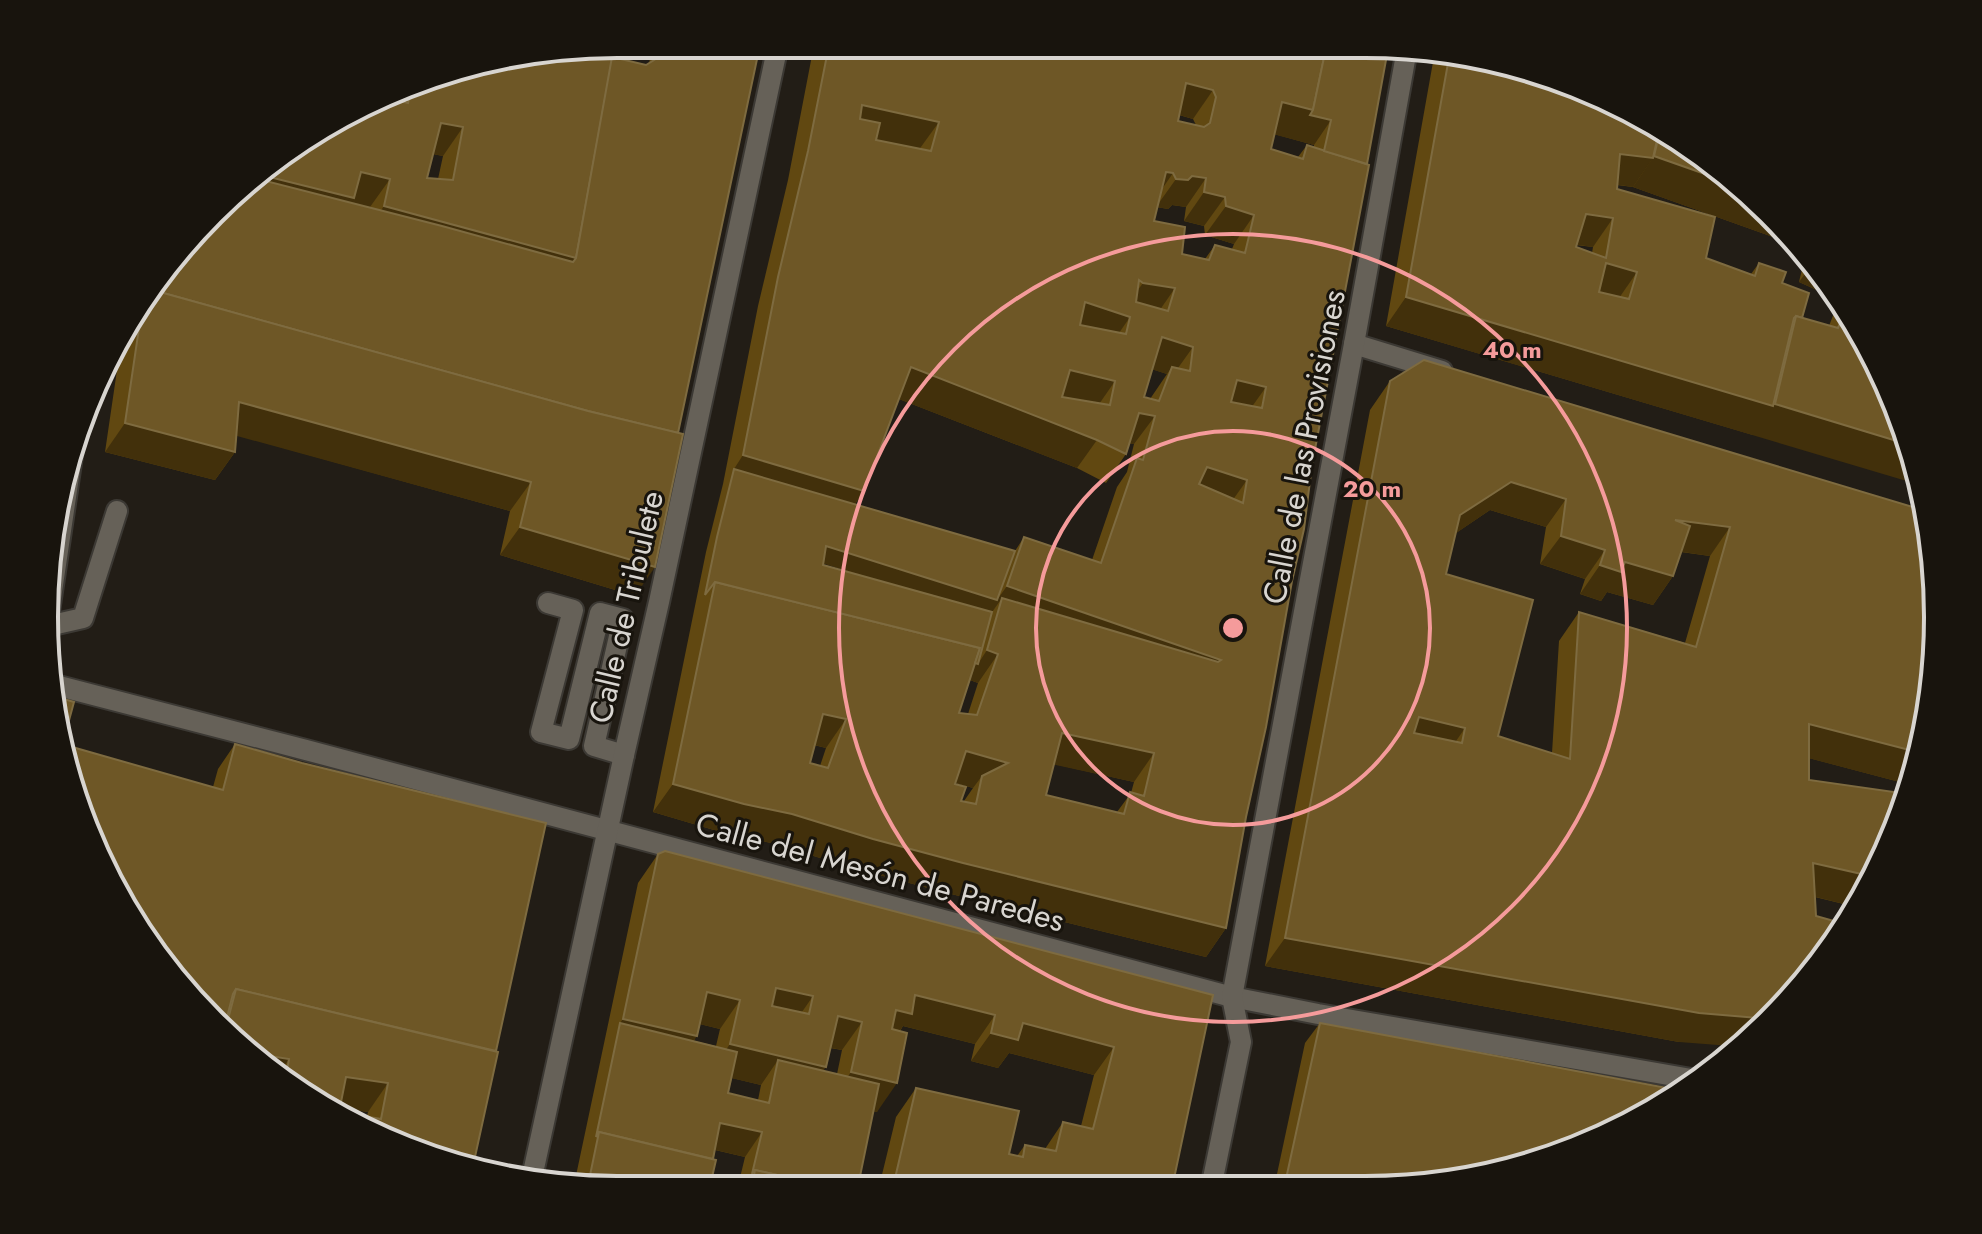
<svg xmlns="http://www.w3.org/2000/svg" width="1982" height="1234" viewBox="0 0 1982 1234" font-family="Jost,sans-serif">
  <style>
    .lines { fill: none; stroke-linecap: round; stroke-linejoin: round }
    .service-casing { stroke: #3c3934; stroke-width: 24 }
    .minor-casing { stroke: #3c3934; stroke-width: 24 }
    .service { stroke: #666158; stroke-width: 20 }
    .minor { stroke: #666158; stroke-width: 20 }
    .wall { fill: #614811; fill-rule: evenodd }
    .shaded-wall { fill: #42300b }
    .building { fill: #6e5726; stroke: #7e6b40; stroke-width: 2; fill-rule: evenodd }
    .ring { fill: none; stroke: #f59b9b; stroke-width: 4 }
    .labels { text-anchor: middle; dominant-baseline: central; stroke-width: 6; stroke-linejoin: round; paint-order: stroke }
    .street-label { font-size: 32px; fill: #d8d5d0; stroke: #18140d }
    .rim { fill: none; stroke: #d8d5d0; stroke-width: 4 }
    .centre { fill: #f59b9b; stroke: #18140d; stroke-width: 4 }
    .ring-label { font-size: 24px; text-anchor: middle; font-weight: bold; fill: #f59b9b; stroke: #18140d; stroke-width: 6; stroke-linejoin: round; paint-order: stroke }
  </style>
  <rect width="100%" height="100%" fill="#221d16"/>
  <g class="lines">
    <defs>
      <g id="service">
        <polyline points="548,603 573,610 541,732 569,739 600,613 623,619 594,746 624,755"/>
        <polyline points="48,626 83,618 117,511"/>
      </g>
      <g id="minor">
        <polyline points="1354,344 1442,371"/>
        <polyline points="46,632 76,429"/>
        <polyline points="55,685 306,750 1232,997 1318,1014 1697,1080"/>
        <polyline points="531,1182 624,755 659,602 778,45"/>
        <polyline points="1211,1188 1241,1042 1232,997 1354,344 1407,49"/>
      </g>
    </defs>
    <!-- service casing -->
    <use href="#service" class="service-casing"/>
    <!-- minor casing -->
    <use href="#minor" class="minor-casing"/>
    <!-- service -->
    <use href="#service" class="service"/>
    <!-- minor -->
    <use href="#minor" class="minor"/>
  </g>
  <!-- wall -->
  <g class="wall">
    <path d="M642,44L760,45L635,596L500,555L510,511L237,435L235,452L215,480L105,452L122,336L141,298L269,162L433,74L612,57L646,65L649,64L651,52ZM433,154L443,156L438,179L427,178Z"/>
    <path d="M814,45L1388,49L1312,465L1292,581L1246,817L1226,928L1206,957L943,892L853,868L771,843L724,833L653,812L706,552L723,484L758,306L788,180ZM1179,115L1193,119L1196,125L1178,121ZM1274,134L1314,145V147L1307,145L1298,157L1271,149ZM1172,205L1186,207L1184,221L1204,226L1205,235L1234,244L1232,249L1215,245L1205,259L1182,254L1154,221L1157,207L1168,209ZM1152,369L1167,374L1150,399L1144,397ZM899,399L1077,468L1106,483L1126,454L1129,443L1134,444L1127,472L1117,487L1092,560L1024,537L1015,551L855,504L864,491ZM823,563L861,575L878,580L823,565ZM970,680L978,683L968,714L959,713ZM814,745L826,748L820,766L810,763ZM1054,764L1134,782L1131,793L1117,812L1046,795ZM956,783L973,788L964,801H961Z"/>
    <path d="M1442,50L1584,87L1801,247L1633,187L1617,185V189L1706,258L1751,274L1759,263L1782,283L1802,318L1829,326L1839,300L1861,330L1753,435L1386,326L1433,62ZM1576,245L1593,247L1592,253L1576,247Z"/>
    <polygon points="1806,253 1839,300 1799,282"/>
    <path d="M1390,381L1926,511L1919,765L1911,785L1809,758V780L1856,907L1815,897L1679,1042L1265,966L1370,410ZM1490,510L1546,527L1540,564L1585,579L1580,594L1601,601L1607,592L1653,605L1673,576L1681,552L1710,556L1685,643L1579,612L1559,641L1552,753L1498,736L1446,574L1456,533Z"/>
    <path d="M235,744L496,1051L398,1147L269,1072L141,936L213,787L218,769ZM340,1108L368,1112L367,1116L339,1112Z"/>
    <path d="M658,854L1213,995L1172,1188L879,1187L896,1117L916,1088L1009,1154L1017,1156L1025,1145L1045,1149L1063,1122L1081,1126L1094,1075L1009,1053L998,1068L971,1061L975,1044L903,1026L900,1031L877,1112L873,1111L858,1186H738L745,1157L715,1150L710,1186L574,1185L638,883ZM700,1024L720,1029L716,1046L694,1041ZM830,1048L842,1050L837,1074L823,1071ZM732,1078L761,1085L758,1100L728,1093Z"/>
    <polygon points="1320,1023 1403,1189 1274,1188 1305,1043"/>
  </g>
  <!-- shaded-wall -->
  <g class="shaded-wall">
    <polygon points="1186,83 1213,90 1193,119 1166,111"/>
    <polygon points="404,90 395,102 386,100"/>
    <polygon points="1282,102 1313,110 1331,120 1314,145 1262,131"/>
    <polygon points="862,105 939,122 918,151 842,133"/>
    <polygon points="441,123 463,127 443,156 421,152"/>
    <polygon points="1620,154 1653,158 1633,187 1600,182"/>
    <polygon points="1654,156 1739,186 1796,239 1801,247 1633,187"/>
    <polygon points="361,172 390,179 370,207 232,202 257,174"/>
    <polygon points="1166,172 1173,173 1153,202"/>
    <polygon points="1192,176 1206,178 1186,207 1172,205 1168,209 1156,207 1176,179"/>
    <polygon points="1204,192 1225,197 1204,226 1184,221"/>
    <polygon points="384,206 576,258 556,286 364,235"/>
    <polygon points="1226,206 1254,215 1234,244 1205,235"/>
    <polygon points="1586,214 1613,218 1593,247 1566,243"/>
    <polygon points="1606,263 1637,272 1617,301 1585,292"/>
    <polygon points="1813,263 1839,300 1799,282"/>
    <polygon points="1143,283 1175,288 1155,317 1122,312"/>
    <polygon points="1406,297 1773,406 1775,404 1910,445 1920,485 1386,326"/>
    <polygon points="1085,302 1130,317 1110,346 1064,331"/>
    <polygon points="1162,337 1193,347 1173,375 1172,367 1167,374 1141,366"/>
    <polygon points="911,367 1097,440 1077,468 891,396"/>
    <polygon points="1070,370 1115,381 1095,410 1050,399"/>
    <polygon points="1237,380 1266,387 1246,415 1216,409"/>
    <polygon points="239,402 531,482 510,511 219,431"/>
    <polygon points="1139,413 1155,416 1134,444 1119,442"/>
    <polygon points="125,423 235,452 215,480 105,452"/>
    <polygon points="743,455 864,491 844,520 734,469"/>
    <polygon points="1207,467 1247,480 1227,508 1187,496"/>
    <polygon points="1511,482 1566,499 1546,527 1490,510 1440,544 1460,515"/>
    <polygon points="1675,520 1730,527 1710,556 1655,548"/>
    <polygon points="520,527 655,567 635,596 500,555"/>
    <polygon points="1561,536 1605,550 1585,579 1540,564"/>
    <polygon points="826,546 997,600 1007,586 1221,660 1200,688 1002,598 990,615 816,561"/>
    <polygon points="1625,562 1673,576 1653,605 1607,592 1601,601 1580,594 1600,565"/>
    <polygon points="708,614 978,664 987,650 998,654 978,683 967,679"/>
    <polygon points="823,714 846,719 826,748 803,742"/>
    <polygon points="1419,717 1465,728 1445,757 1399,746"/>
    <polygon points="1809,724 1921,753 1919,765 1911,785 1789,753"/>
    <polygon points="1062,733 1154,753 1134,782 1042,762"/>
    <polygon points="966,751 1008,763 982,776 973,788 946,780"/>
    <polygon points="673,784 792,814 1226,928 1206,957 943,892 853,868 771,843 724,833 653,812"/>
    <polygon points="1813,863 1875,877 1856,907 1792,891"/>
    <polygon points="1285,938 1770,1019 1744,1047 1679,1042 1265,966"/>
    <polygon points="776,988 813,996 793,1025 756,1017"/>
    <polygon points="707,992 740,1000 720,1029 687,1021"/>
    <polygon points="915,995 995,1015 975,1044 903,1026 891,1043 876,1039 896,1010"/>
    <polygon points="838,1016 862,1022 842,1050 817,1045"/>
    <polygon points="623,1019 697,1036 677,1065 620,1023"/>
    <polygon points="1023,1023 1114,1047 1094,1075 1009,1053 998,1068 971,1061 991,1033"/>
    <polygon points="730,1044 826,1067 806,1095 778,1060 761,1085 710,1073"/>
    <polygon points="251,1053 289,1059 277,1077 269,1072"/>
    <polygon points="851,1072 897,1083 877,1112 831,1101"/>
    <polygon points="346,1077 388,1083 368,1112 327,1106"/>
    <polygon points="720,1123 762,1132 745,1157 703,1147"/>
  </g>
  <!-- building -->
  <g class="building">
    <path d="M615,44L576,258L384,206L390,179L361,172L354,198L257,174L269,162L388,98L408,103L412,85L433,74ZM441,123L463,127L453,180L427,178Z"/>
    <polygon points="665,44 760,45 678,433 588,411 149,289 254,178 442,226 573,262 576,258 612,57 646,65 662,55"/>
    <path d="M829,45L1326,48L1313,110L1282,102L1271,149L1303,159L1307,145L1369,165L1312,465L1304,529L1292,581L1266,727L1246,817L1226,928L963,863L873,839L792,814L744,804L673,784L715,582L980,648L959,713L977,715L998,654L987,650L1002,598L1218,662L1221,660L1007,586L1024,537L1101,563L1137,458L1143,460L1155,416L1139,413L1126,454L1097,440L911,367L864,491L743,455L778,277L808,151ZM1186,83L1213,90L1216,97L1210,123L1204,127L1178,121ZM862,105L939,122L931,151L876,140L880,123L860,119ZM1166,172L1173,173L1176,179L1188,180L1192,176L1206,178L1204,192L1225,197L1226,206L1254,215L1245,253L1215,245L1209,260L1182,254L1185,227L1154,221ZM1139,280L1143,283L1175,288L1168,311L1136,302ZM1085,302L1130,317L1126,334L1080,325ZM1162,337L1193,347L1190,371L1172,367L1159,401L1144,397ZM1070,370L1115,381L1110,405L1062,397ZM1237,380L1266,387L1262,408L1231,402ZM1207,467L1247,480L1243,503L1199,484ZM823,714L846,719L828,768L810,763ZM1062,733L1154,753L1144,796L1130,792L1124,814L1046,795ZM966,751L1008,763L982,776L976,804L961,801L966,787L955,784Z"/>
    <polygon points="1326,48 1388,49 1367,164 1324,151 1331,120 1310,115 1313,110"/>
    <path d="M1450,52L1584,87L1659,131L1653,158L1620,154L1617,189L1715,217L1706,258L1755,276L1759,263L1786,272L1782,283L1809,293L1802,318L1796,316L1794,318L1773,406L1406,297ZM1586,214L1613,218L1606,258L1576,247ZM1606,263L1637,272L1629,299L1599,292Z"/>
    <polygon points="1660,131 1713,162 1739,186 1654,156"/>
    <polygon points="149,289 588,411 683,434 655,567 520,527 531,482 239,402 235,452 125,423 144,294"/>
    <polygon points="1846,309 1861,330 1907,432 1910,445 1775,404 1796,316 1838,328"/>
    <path d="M1424,360L1926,511L1933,542L1937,654L1921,753L1809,724V780L1908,794L1879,870L1875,877L1813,863L1816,916L1845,924L1820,965L1770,1019L1699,1013L1285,938L1390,381ZM1511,482L1566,499L1561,536L1605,550L1600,565L1621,572L1625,562L1673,576L1690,526L1675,520L1730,527L1696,647L1579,612L1570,759L1498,736L1533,600L1446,574L1460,515ZM1419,717L1465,728L1462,743L1414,733Z"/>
    <polygon points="734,469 1015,551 997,600 826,546 823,565 992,612 978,664 975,663 980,648 715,582 705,595 717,537"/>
    <polygon points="57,697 74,702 64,739"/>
    <polygon points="235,744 302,763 546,823 496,1051 236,989 233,994 225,1025 141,936 74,801 65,745 223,790"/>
    <path d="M665,851L1213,995L1172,1188L1009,1187L1002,1186L1001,1187H893L916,1088L1019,1111L1009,1154L1023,1157L1025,1145L1056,1151L1063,1122L1093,1129L1114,1047L1023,1023L1018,1040L991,1033L995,1015L915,995L912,1014L896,1010L892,1029L907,1033L897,1083L851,1072L862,1022L838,1016L826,1067L730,1044L740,1000L707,992L697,1036L623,1019L658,854ZM776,988L813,996L809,1014L772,1006Z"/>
    <path d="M236,989L498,1052L473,1166L398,1147L285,1082L289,1059L251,1053L226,1027ZM346,1077L388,1083L381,1119L339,1112Z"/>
    <polygon points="620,1023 737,1052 728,1093 769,1103 778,1060 879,1084 858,1186 826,1186 755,1170 752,1174 762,1132 720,1123 713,1159 599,1132 596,1137"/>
    <polygon points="1320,1023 1683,1091 1651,1113 1549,1160 1403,1189 1284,1188"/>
    <polygon points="599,1132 716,1160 710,1186 588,1185"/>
    <polygon points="755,1170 826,1186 752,1186"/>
  </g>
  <!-- distance rings -->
  <g class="ring">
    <circle cx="1233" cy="628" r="197"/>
    <circle cx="1233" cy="628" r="394"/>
  </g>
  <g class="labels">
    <!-- street labels -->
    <g class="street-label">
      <text transform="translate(1304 447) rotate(-79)">Calle de las Provisiones</text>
      <text transform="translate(626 607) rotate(-77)">Calle de Tribulete</text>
      <text transform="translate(880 872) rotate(15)">Calle del Mesón de Paredes</text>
    </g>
  </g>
  <!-- crop -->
  <path d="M0 0H1982V1234H0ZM617 58H1365A559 559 0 0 1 1924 617V617A559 559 0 0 1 1365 1176H617A559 559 0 0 1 58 617V617A559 559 0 0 1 617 58Z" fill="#18140d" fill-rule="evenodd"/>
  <path class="rim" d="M617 58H1365A559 559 0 0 1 1924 617V617A559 559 0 0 1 1365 1176H617A559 559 0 0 1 58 617V617A559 559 0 0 1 617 58Z"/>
  <circle cx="1233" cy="628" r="12" class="centre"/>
  <g class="ring-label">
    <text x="1512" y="358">40 m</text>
    <text x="1372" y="497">20 m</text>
  </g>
</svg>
